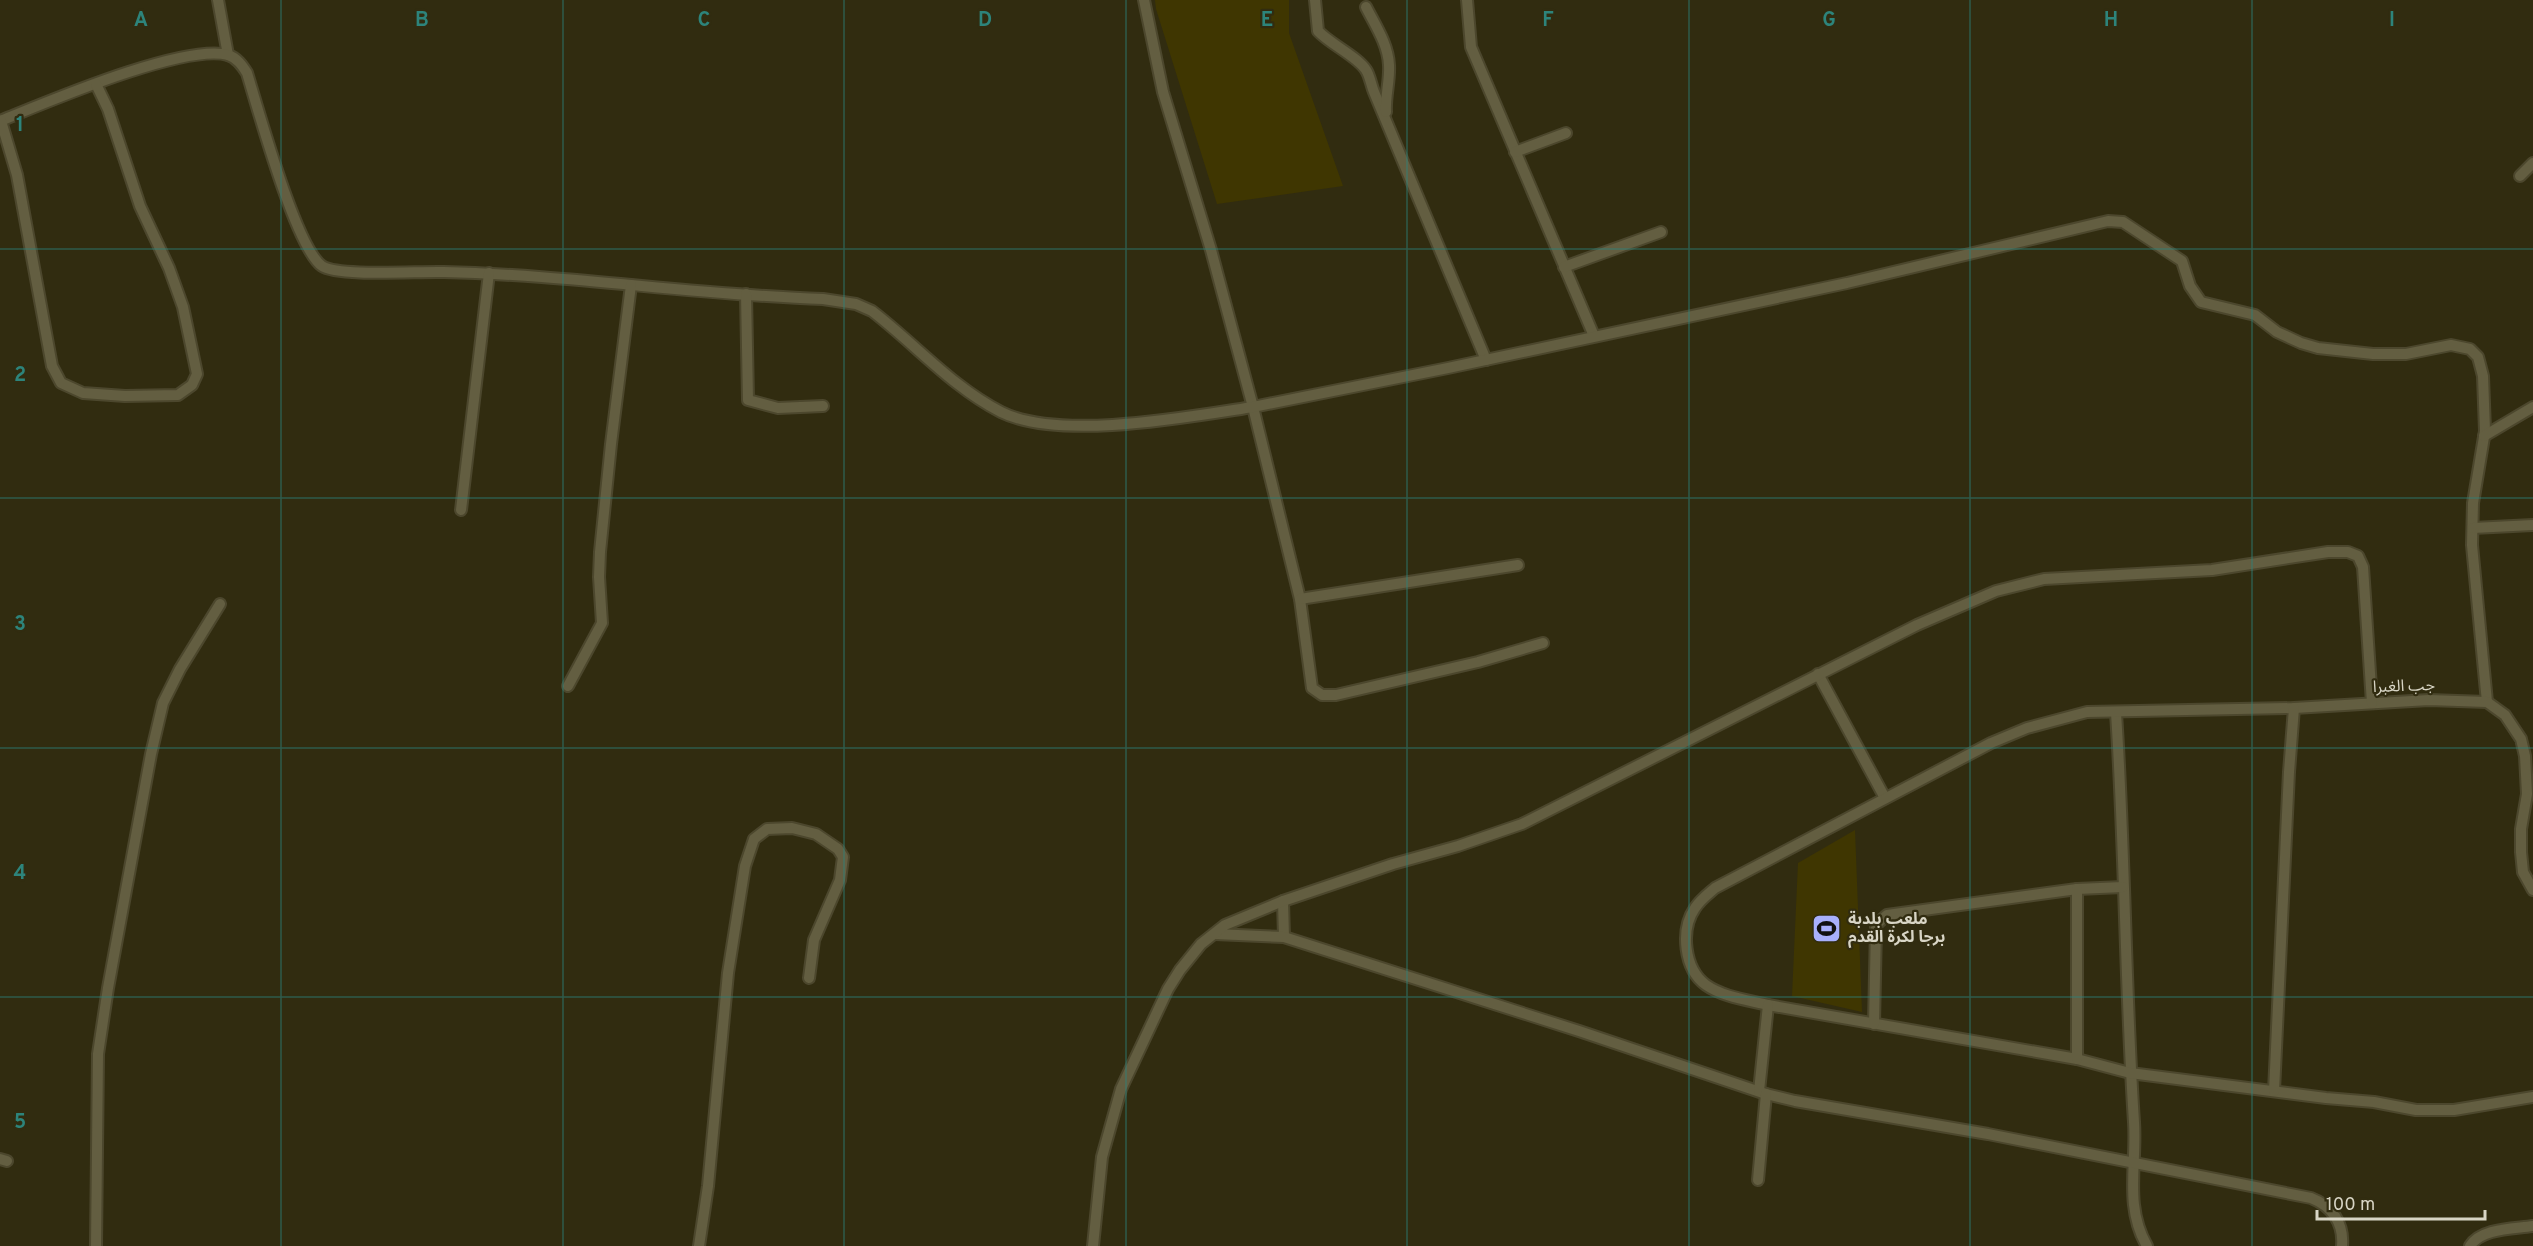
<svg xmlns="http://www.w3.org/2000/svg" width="2533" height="1246" viewBox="0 0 2533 1246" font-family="Overpass,'Noto Sans Arabic',sans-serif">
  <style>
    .green { fill: #3f3601 }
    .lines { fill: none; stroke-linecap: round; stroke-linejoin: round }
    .minor-casing { stroke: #4c472d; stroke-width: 14 }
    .minor { stroke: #635e41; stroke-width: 10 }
    .grid { fill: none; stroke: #2d847b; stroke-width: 1.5; stroke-opacity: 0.55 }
    .labels { text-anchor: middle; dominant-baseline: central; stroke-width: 4.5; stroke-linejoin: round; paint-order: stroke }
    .street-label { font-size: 16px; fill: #d8d5c5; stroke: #312c10 }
    .poi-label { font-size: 16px; font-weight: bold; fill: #d8d5c5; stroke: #312c10; text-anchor: start }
    .grid-label { font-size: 20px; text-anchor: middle; font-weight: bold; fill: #2d847b; stroke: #312c10; stroke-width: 4.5; stroke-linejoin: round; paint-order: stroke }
  </style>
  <rect width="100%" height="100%" fill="#312c10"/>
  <!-- green -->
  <g class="green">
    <polygon points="1155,0 1289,0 1289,33 1343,186 1217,204 1156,9"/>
    <polygon points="1855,830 1862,1012 1792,996 1798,863"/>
  </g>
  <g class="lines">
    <defs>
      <g id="minor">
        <polyline points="218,0 228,55"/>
        <polyline points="1144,0 1163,92 1211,250 1253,407 1300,599 1312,688 1322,695 1336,695 1478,662 1543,643"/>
        <path d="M1315,0L1318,31C1330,44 1358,57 1366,70C1370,76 1371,85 1374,92L1486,360"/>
        <polyline points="1467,0 1471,47 1594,336"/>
        <path d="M1366,7C1375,25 1388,44 1389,65C1390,81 1385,96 1386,112"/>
        <path d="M0,121C45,103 184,43 228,55C237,58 242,65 247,73C258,109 296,248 322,266C338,277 420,271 444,272C571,275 696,295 823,299L856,304L872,311C915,344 952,387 1001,412C1059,441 1188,417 1253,407L1448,368L1847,283L2108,221L2123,222L2182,261L2190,286L2201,302L2255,315L2277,332L2301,343L2318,348L2373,354H2406L2451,345L2470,349L2478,357L2483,376L2485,431L2473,503L2472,545L2487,702"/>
        <polyline points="1,121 17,175 52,366 61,383 83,393 125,396 178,395 192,385 197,374 183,307 169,268 140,206 108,109 96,84"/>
        <polyline points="1515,152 1566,133"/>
        <polyline points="2520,176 2533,163"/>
        <polyline points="1564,267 1661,232"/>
        <polyline points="746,294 748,400 778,408 823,406"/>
        <polyline points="2484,436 2533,407"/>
        <polyline points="461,510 489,273"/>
        <polyline points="2473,528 2533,525"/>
        <polyline points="1300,599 1518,565"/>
        <polyline points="1818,674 1885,798"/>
        <polyline points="568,686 602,623 599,577 600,552 611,444 631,285"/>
        <path d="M2116,713C2125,849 2125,986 2134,1122C2137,1165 2124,1206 2147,1246"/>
        <path d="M2533,890L2523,872L2521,852V829L2527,794L2525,756L2521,739L2505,715L2487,702L2429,700L2294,708L2087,712L2027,728L1991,743L1715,888C1708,894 1700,900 1695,908C1680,930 1684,969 1706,985C1723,997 1748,1000 1768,1005L2077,1059L2130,1073L2326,1098L2374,1102L2416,1110H2454L2533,1097"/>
        <polyline points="1283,901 1284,937"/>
        <path d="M1215,934L1284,937L1579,1031L1766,1094L1795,1101L1988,1134L2311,1198C2332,1206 2344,1223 2342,1246"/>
        <polyline points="1874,1024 1876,927 1878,923 1887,915 2077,889 2123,887"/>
        <polyline points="2077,1059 2077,889"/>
        <polyline points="1759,1091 1768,1005"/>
        <polyline points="2274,1091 2289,772 2294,708"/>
        <polyline points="0,1159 7,1161"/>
        <polyline points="1758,1180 1766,1094"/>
        <polyline points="96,1246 98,1054 108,988 151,754 163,703 180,669 220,604"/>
        <polyline points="699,1246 708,1186 728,973 745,866 754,839 767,829 792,828 816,834 838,849 843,857 840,880 814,940 809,978"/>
        <polyline points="1093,1246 1102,1157 1121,1089 1168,989 1180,970 1201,944 1225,925 1283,901 1393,864 1458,846 1522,824 1917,625 1996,591 2044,579 2212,570 2328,552 2348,552 2358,556 2363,567 2372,703"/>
        <path d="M2470,1246C2481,1228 2514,1229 2533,1226"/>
      </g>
    </defs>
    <!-- minor casing -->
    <use href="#minor" class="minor-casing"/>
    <!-- minor -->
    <use href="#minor" class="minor"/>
  </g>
  <!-- grid -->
  <path class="grid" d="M281,0V1246M563,0V1246M844,0V1246M1126,0V1246M1407,0V1246M1689,0V1246M1970,0V1246M2252,0V1246M0,249H2533M0,498H2533M0,748H2533M0,997H2533"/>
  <!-- icons -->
  <defs>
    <symbol id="stadium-square" viewBox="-11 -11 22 22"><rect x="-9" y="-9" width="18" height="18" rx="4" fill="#a8b0fc" stroke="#312c10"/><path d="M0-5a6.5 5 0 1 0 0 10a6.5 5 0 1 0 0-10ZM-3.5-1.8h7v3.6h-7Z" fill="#111"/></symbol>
  </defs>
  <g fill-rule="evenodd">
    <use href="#stadium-square" x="1810" y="912" width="33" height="33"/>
  </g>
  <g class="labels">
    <!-- street labels -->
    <g class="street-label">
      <text transform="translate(2404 687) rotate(-2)">جب الغبرا</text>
    </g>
    <!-- poi labels -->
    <g class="poi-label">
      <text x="1848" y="920">ملعب بلدبة<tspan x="1848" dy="18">برجا لكرة القدم</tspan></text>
    </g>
  </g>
  <g class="grid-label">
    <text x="141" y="26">A</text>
    <text x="422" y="26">B</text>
    <text x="704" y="26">C</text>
    <text x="985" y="26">D</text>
    <text x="1267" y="26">E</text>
    <text x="1548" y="26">F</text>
    <text x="1829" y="26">G</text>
    <text x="2111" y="26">H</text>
    <text x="2392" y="26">I</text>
    <text x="20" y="131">1</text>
    <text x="20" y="381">2</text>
    <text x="20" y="630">3</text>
    <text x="20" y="879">4</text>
    <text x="20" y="1128">5</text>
  </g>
  <!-- scale -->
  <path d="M2317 1210v9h168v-9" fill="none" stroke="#d8d5c5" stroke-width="3"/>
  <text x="2326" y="1210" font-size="18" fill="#d8d5c5" stroke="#312c10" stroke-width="4.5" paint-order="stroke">100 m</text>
</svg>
